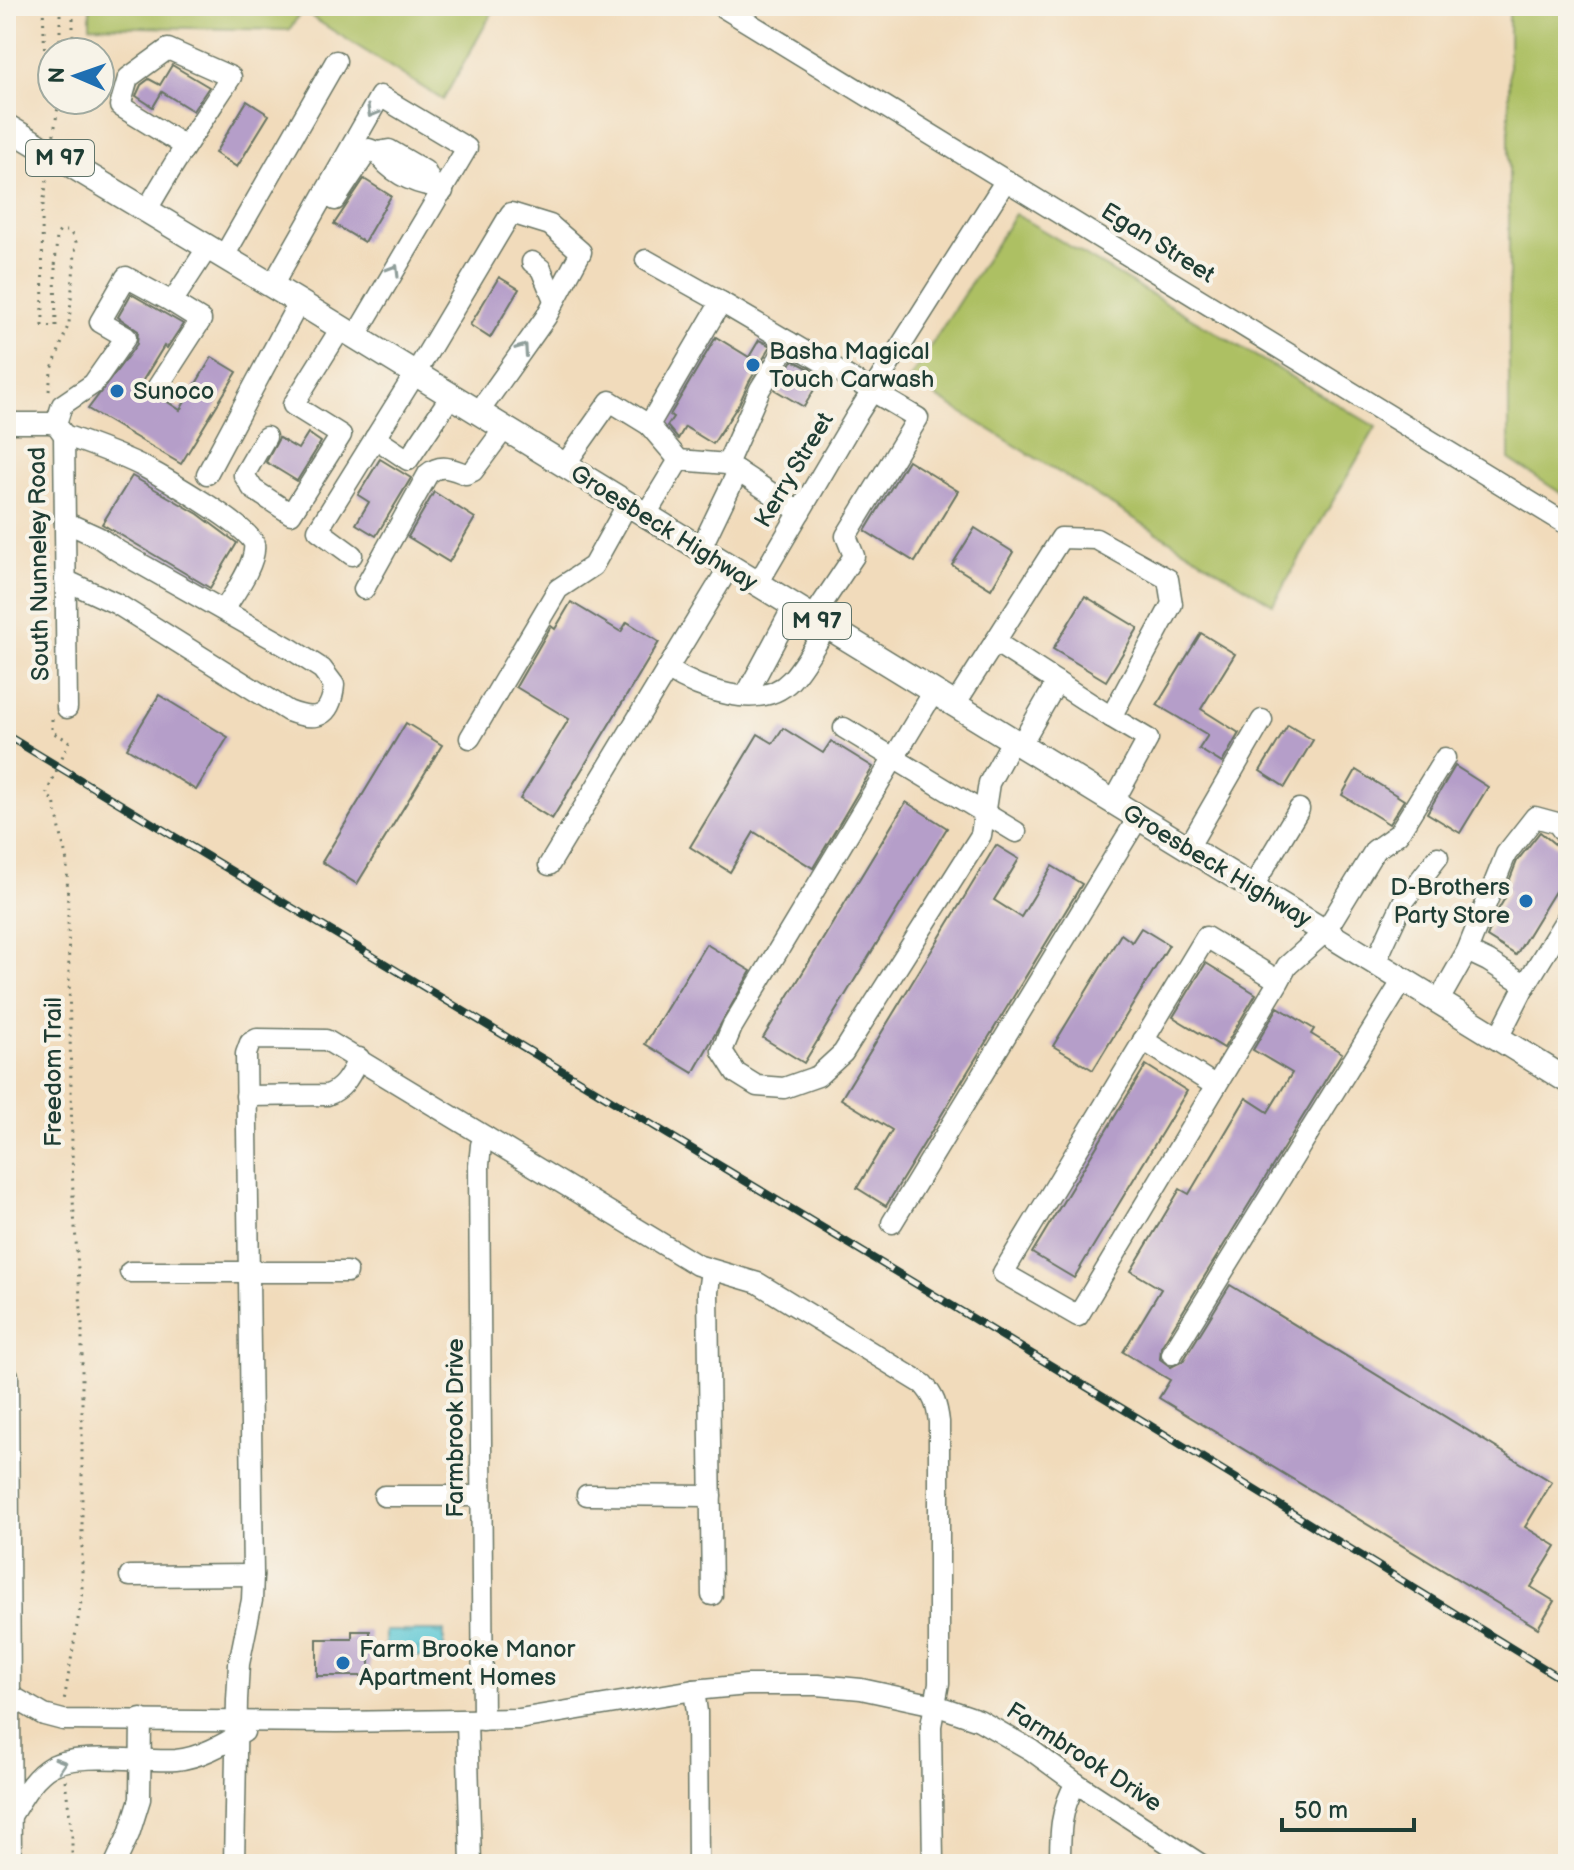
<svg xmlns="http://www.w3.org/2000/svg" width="1574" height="1870" viewBox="0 0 1574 1870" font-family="'Balsamiq Sans',sans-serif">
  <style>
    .grass { fill: #adc063; stroke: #667e4c; stroke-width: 2 }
    .water { fill: url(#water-waves); stroke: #3e8284; stroke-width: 2 }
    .building { fill: #b59ec9 }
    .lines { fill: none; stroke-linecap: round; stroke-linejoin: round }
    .minor-casing { stroke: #687463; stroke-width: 23 }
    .major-casing { stroke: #687463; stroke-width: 27 }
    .path { stroke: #687463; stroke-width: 3; stroke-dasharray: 2 6; stroke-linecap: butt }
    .minor { stroke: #fff; stroke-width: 20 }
    .major { stroke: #fff; stroke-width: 24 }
    .rail-casing { stroke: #1f3d34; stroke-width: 8 }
    .rail { stroke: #f7f3e8; stroke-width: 5; stroke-dasharray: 15; stroke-linecap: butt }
    .path-bridge { stroke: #687463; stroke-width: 3; stroke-dasharray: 2 6; stroke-linecap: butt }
    .oneway { stroke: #8f9e9a }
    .poi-dot { fill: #1f6fb2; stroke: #f7f3e8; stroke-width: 3 }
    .labels { text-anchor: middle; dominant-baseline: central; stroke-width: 8; stroke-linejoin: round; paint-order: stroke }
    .shield { fill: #f7f3e8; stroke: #60746a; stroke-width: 2 }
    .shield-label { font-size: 22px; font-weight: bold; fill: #1f3d34 }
    .street-label { font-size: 24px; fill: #1f3d34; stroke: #f7f3e8 }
    .poi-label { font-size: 24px; fill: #1f3d34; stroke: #f7f3e8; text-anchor: start }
  </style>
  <defs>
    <pattern id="water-waves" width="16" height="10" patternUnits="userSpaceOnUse" patternTransform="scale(2)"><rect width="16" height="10" fill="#5cc8d5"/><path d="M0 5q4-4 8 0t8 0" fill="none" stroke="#4ba4ae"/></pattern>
  </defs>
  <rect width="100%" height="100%" fill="#f7f3e8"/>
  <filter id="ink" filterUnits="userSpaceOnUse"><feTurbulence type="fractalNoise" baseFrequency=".0125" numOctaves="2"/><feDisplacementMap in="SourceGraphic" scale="16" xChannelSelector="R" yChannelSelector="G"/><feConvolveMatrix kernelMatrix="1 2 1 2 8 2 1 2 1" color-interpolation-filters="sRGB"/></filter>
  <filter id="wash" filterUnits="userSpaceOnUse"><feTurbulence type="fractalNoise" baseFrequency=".006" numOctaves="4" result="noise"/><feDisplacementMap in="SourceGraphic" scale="32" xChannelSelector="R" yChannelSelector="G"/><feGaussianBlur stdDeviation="1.8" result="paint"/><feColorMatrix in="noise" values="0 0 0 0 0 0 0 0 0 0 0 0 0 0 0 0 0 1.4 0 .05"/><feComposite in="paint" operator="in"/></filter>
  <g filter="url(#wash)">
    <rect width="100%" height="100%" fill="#f1dbbb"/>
    <!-- grass -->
    <g class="grass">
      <polygon points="90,6 496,6 443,100 302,11 289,30 90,26"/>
      <polygon points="1509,6 1568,6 1568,498 1509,459"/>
      <polygon points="1015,214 1376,427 1273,604 909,380"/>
    </g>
    <!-- water -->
    <rect class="water" x="385" y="1631" width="59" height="26"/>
    <g id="blocks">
      <!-- building -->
      <g class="building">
        <polygon points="172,65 209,87 193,111 162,92 153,107 136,96 141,85 149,79 160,85"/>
        <polygon points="247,101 269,115 237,167 215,153"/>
        <polygon points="364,179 391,196 364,242 334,224"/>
        <polygon points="499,277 519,289 490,338 470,325"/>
        <polygon points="131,294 183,324 167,348 164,346 140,385 149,398 163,399 180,410 212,357 237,372 181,464 88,409 137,344 138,331 118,317"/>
        <polygon points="716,337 749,357 759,340 771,346 749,382 739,404 713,444 685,427 678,439 667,426 673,417 670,415"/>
        <polygon points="793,360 822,376 804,407 775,390"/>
        <polygon points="308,433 321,442 297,481 266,462 279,438 298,449"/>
        <polygon points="380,459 411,478 376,536 356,524 369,502 358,495"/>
        <polygon points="908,460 958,491 915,562 865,531"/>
        <polygon points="132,476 198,514 237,543 210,588 102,524"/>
        <polygon points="434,492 475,518 449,562 408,537"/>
        <polygon points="975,528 1013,552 991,589 952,565"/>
        <polygon points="1085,596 1138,628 1106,681 1053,649"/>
        <polygon points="571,602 621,632 627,622 659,642 552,819 520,799 569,719 516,687 551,626 555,629"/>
        <polygon points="1201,633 1235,654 1201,709 1239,733 1222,763 1199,749 1208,735 1157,705"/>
        <polygon points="159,695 228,737 196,790 127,748"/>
        <polygon points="406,723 442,745 357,884 322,862"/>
        <polygon points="1288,725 1313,740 1285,787 1260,771"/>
        <polygon points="783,728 823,753 831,741 873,767 813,868 754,832 730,872 690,847 758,734 773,743"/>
        <polygon points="1455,766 1488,787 1460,833 1427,813"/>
        <polygon points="1356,770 1404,800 1389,824 1342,795"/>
        <polygon points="906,802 947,828 804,1063 763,1038"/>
        <polygon points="1540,832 1562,850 1568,851 1568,870 1516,955 1487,937 1498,910 1509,891 1506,889 1517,861"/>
        <polygon points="996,845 1019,859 994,900 1021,917 1052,866 1082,884 886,1206 857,1188 892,1130 841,1099"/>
        <polygon points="1141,928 1169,945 1093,1070 1053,1046 1121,934 1132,942"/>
        <polygon points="706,944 751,971 693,1073 645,1044"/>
        <polygon points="1206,963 1256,994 1224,1048 1173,1017"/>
        <polygon points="1278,1007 1314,1029 1311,1034 1342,1053 1161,1347 1160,1359 1171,1367 1183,1361 1230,1285 1552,1482 1525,1527 1556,1546 1531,1587 1554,1601 1538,1628 1159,1398 1170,1380 1123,1352 1161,1289 1131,1271 1180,1189 1189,1194 1246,1098 1268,1112 1292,1073 1253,1050"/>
        <polygon points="1146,1065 1187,1091 1074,1278 1032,1253"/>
        <polygon points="352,1631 370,1631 370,1676 317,1676 317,1639 352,1639"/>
      </g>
    </g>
  </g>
  <g filter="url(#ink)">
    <use href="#blocks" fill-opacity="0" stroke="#687463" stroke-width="2"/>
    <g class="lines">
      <defs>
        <g id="minor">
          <polyline points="721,6 1568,525"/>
          <path d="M377,152C388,171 412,183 433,186"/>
          <polyline points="335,200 369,149 377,152 389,150 425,171 433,186 443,191"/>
          <path d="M147,210C172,164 202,121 231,77L168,49L128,78L120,106L185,146"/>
          <polyline points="224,256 336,61"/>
          <polyline points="532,262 541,269 554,300"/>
          <polyline points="272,286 380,96 467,148 355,337"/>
          <polyline points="721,302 918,418 846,536 854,556 812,619"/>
          <polyline points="157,388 201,320 172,302"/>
          <polyline points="6,423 49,423 56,424 64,435 67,708"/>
          <polyline points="56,424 62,405 93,384 126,337 100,322 126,277 172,302 208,247"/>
          <polyline points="649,425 679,460 727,464 800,512"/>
          <path d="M64,435C91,445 119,454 144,467C163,477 251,528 254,544C257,563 233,595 224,610"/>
          <polyline points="266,437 244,475 253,489 291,514 341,435 293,405 341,328"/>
          <polyline points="375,438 408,460 451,396"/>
          <polyline points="727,464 760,389 789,342"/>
          <polyline points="564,466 610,401 649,425 721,302 646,260"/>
          <polyline points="207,474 299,302"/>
          <polyline points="645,516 679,460"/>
          <path d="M65,522L98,537L118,551L291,649L322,669L334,685C331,718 316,722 288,711L117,604L65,580"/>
          <polyline points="700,550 738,471"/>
          <polyline points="352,555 318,530 415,374 511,213 550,225 581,252 546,317 478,413"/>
          <polyline points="757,585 855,418 1006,180"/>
          <path d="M364,589L428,474C441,463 451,469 466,474L473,471L504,429"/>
          <polyline points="995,642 1111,717"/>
          <path d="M667,669C698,689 761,713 791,680C805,665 815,644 827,627"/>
          <polyline points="933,693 732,1027 722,1051 736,1073 757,1086 784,1088 818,1076 843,1053 981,835 989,783 1012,741"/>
          <polyline points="746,695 793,607"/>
          <polyline points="954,706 1061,538 1096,539 1168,579 1172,604 1111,717 1148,739 1113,803"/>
          <polyline points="844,728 1016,832"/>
          <polyline points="470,738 558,589 593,566 627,505"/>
          <polyline points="1020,746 1057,682"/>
          <polyline points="1188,848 1262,720"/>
          <polyline points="549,865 729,567"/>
          <polyline points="1252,888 1299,809"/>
          <polyline points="1467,951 1488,961 1526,985"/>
          <polyline points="1375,963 1403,902 1438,857"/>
          <polyline points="1279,981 1206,937 1003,1273 1078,1316 1279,981 1287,966 1325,932 1375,850 1398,834 1445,758"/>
          <polyline points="1438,1002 1467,951 1506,854 1535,817 1557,823 1568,838"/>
          <polyline points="1498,1038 1523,989 1568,916"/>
          <polyline points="1143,1040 1216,1086"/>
          <path d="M246,1096L327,1095C345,1089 351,1073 359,1058"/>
          <polyline points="892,1223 1138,818"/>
          <polyline points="711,1270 708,1292 712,1595"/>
          <polyline points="130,1272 347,1272"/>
          <polyline points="1172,1354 1403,980"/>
          <polyline points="587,1495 711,1496"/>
          <polyline points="384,1496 481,1496"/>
          <polyline points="130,1576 253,1575"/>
          <polyline points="694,1690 697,1712 698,1864"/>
          <polyline points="8,1694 44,1715 63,1720 338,1722 519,1719 694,1690 747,1685 818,1685 861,1689 935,1705 979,1720 1031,1750 1076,1783 1200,1864"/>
          <polyline points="483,1720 479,1165 481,1145 486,1137"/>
          <polyline points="467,1721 471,1864"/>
          <path d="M9,1819C21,1800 32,1777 52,1766C79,1752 143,1762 176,1760C199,1758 224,1744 244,1732"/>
          <polyline points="115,1864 129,1834 140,1799 141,1719"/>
          <path d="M234,1864L237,1700L239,1664L252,1600L253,1575L246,1054L250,1043L257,1039L326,1040L697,1265L758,1283L923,1384C934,1396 937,1405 939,1422V1683L931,1726L933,1864"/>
          <path d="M1060,1864C1060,1833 1060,1810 1076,1783"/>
        </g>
        <g id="major">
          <polyline points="6,126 299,302 1568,1081"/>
          <polyline points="6,1376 9,1864"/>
        </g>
      </defs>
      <!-- minor casing -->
      <use href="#minor" class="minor-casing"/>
      <!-- major casing -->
      <use href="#major" class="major-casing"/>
      <!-- path -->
      <g class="path">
        <polyline points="43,6 45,60 52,72"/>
        <polyline points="60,6 60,52"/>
        <polyline points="73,52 73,6"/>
        <polyline points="49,391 51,372 69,323 76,242 70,231 60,231 57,235 55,268"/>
        <polyline points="52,719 52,732 69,741 46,795 54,801 67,862 73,1200 82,1323 82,1596 64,1701"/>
        <polyline points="65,1780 72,1834 72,1864"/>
      </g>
      <!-- minor -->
      <use href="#minor" class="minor"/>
      <!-- major -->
      <use href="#major" class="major"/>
      <defs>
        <polyline id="rail" points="6,735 1138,1418 1568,1683"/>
      </defs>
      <!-- rail casing -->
      <use href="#rail" class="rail-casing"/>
      <!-- rail -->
      <use href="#rail" class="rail"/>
      <!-- path-bridge -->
      <polyline class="path-bridge" points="55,268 56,327 43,326 42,212 59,100"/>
    </g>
    <!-- one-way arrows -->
    <defs><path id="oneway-chevron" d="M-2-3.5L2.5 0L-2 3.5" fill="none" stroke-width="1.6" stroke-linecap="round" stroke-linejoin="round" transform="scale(2)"/></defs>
    <g class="oneway">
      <use href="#oneway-chevron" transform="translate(372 112) rotate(120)"/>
      <use href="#oneway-chevron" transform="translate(394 270) rotate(-59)"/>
      <use href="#oneway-chevron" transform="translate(523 349) rotate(-55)"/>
      <use href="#oneway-chevron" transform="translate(61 1764) rotate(-18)"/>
    </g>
  </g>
  <!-- markers -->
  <g class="poi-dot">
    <circle cx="753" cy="365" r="8"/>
    <circle cx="117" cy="391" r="8"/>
    <circle cx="1526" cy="901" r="8"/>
    <circle cx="343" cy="1663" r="8"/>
  </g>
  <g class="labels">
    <!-- shield labels -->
    <g class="shield">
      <rect x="26" y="140" width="68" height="36" rx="6"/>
      <rect x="783" y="603" width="68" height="36" rx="6"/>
    </g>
    <g class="shield-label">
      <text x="60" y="158">M 97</text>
      <text x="817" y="621">M 97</text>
    </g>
    <!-- street labels -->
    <g class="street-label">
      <text transform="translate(1158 243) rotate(32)">Egan Street</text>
      <text transform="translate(794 470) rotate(-59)">Kerry Street</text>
      <text transform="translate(664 528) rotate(32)">Groesbeck Highway</text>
      <text transform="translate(39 564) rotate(-91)">South Nunneley Road</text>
      <text transform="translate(1217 866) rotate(31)">Groesbeck Highway</text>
      <text transform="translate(53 1072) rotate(-90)">Freedom Trail</text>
      <text transform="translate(455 1428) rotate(-90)">Farmbrook Drive</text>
      <text transform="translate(1084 1757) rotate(33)">Farmbrook Drive</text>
    </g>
    <!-- poi labels -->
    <g class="poi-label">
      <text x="769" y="351">Basha Magical<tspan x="769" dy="28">Touch Carwash</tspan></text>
      <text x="133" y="391">Sunoco</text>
      <text x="1510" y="887" text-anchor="end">D-Brothers<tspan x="1510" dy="28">Party Store</tspan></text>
      <text x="359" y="1649">Farm Brooke Manor<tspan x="359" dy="28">Apartment Homes</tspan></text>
    </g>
  </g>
  <!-- margin -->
  <rect width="1574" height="1870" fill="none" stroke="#f7f3e8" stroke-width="32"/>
  <!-- north arrow -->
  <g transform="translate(76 76) rotate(272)"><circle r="38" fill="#f7f3e8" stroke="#a1aaa0" stroke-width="2"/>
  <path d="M0-6L14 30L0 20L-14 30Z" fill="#1f6fb2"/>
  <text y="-12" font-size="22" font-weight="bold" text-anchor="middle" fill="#1f3d34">N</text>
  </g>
  <!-- scale -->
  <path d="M1282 1818v12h132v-12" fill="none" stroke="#1f3d34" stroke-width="4"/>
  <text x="1294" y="1818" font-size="24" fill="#1f3d34" stroke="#f7f3e8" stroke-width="6" paint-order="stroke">50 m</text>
</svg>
